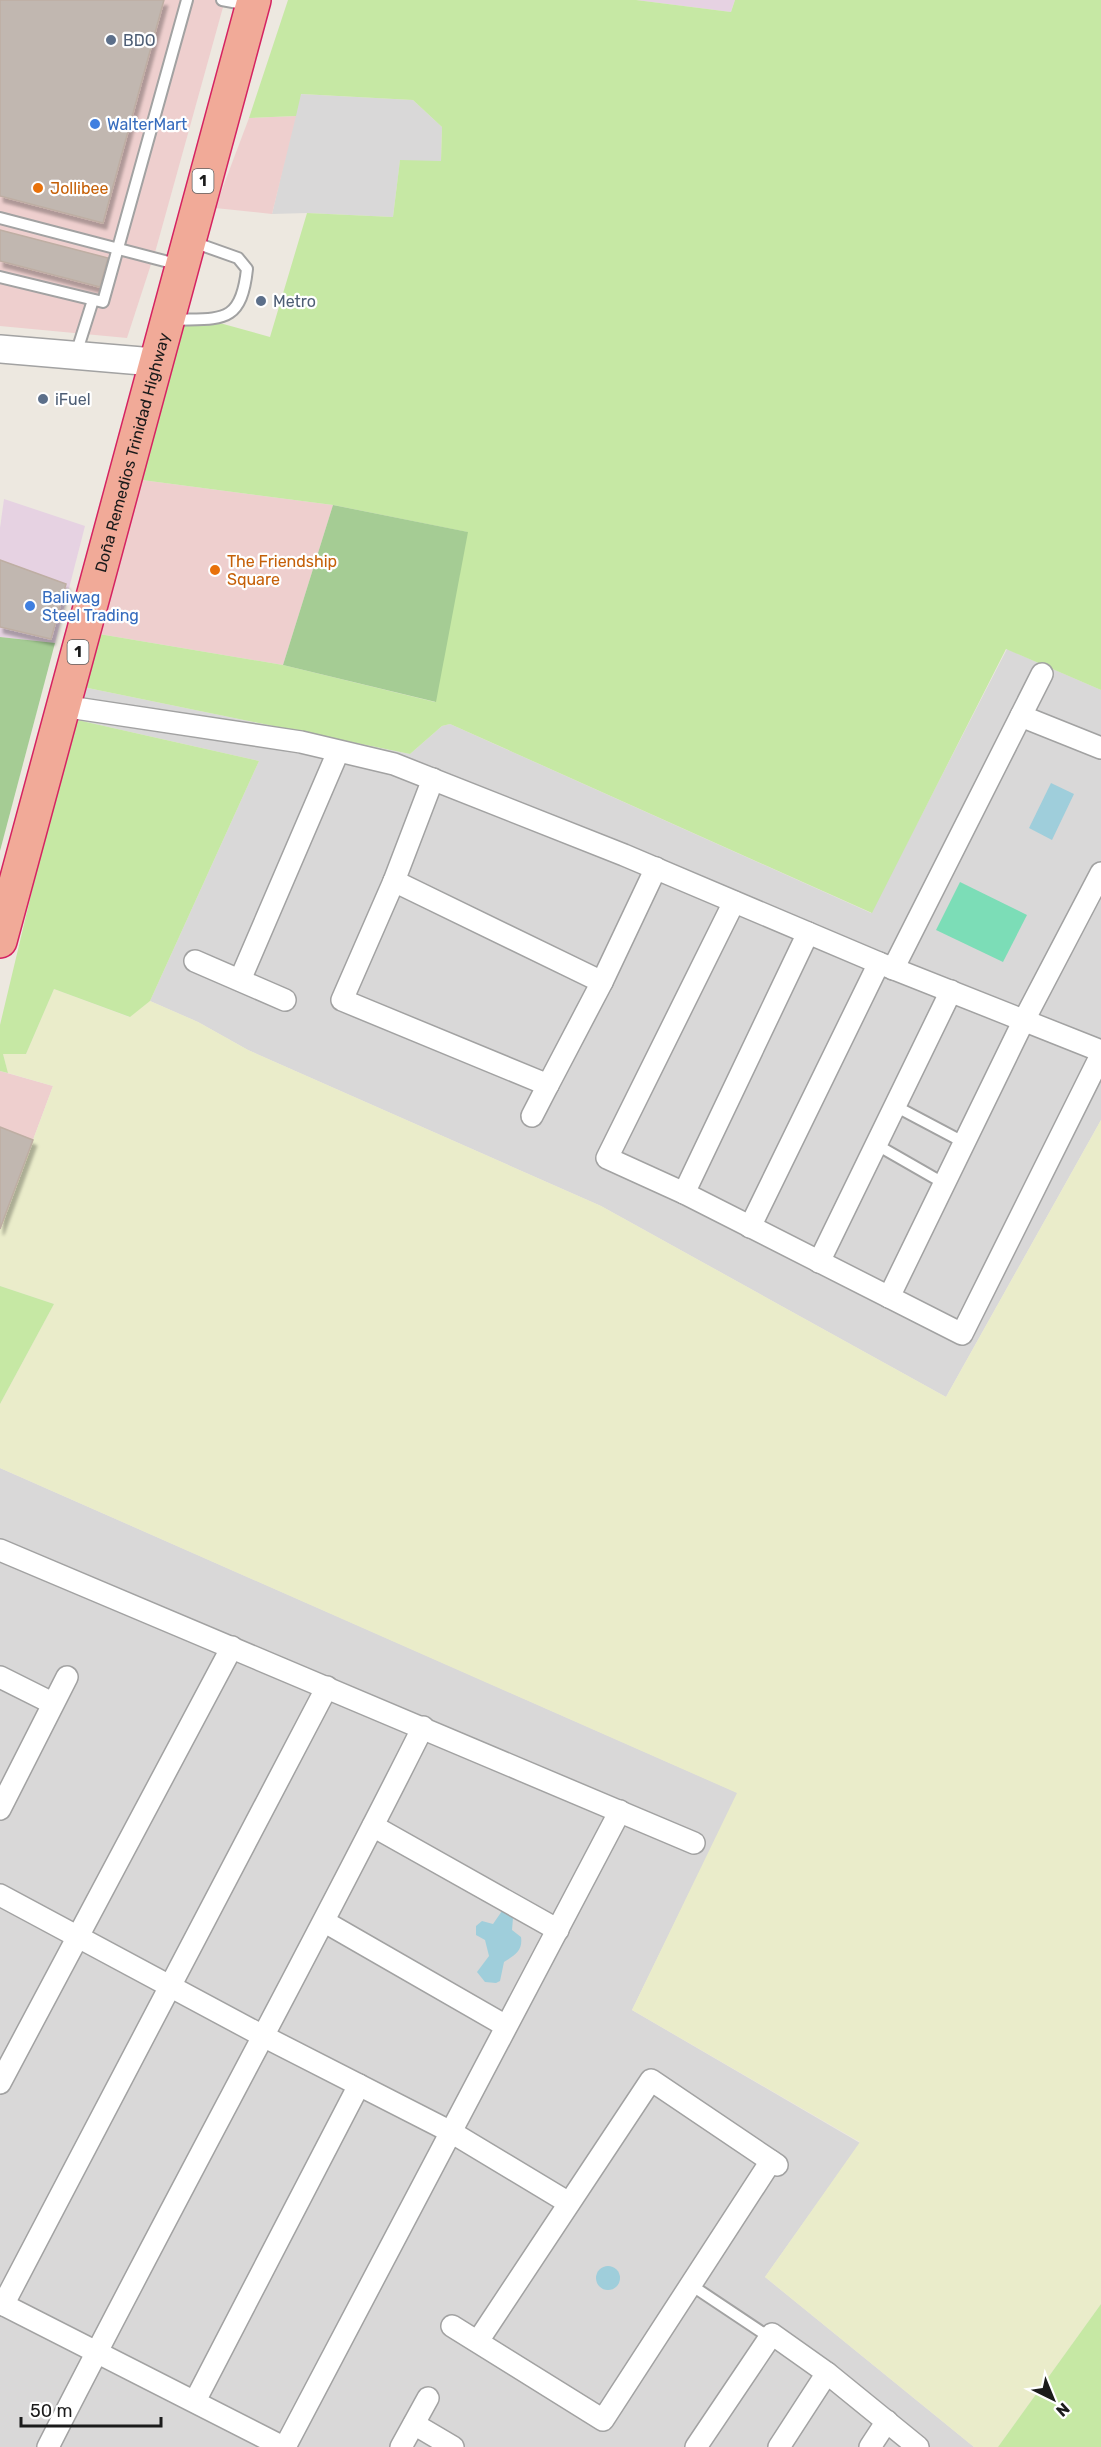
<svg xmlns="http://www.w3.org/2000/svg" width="1101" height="2447" viewBox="0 0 1101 2447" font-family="Rubik,sans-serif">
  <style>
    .residential { fill: #d9d8d8 }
    .commercial { fill: #eecfce }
    .industrial { fill: #e6d2e2 }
    .farmland { fill: #eaecca }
    .grass { fill: #c6e8a4 }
    .forest { fill: #a5cc94 }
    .pitch { fill: #7cddb7 }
    .water { fill: #9fcedb }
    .building { fill: #c1b7b0; stroke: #beaea3; stroke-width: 1.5; filter: url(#shadow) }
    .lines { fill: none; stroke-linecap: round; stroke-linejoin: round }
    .service-casing { stroke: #a2a2a2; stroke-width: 14 }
    .minor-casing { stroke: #a2a2a2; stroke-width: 24 }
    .tertiary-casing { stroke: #a2a2a2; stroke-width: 30 }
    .trunk-casing { stroke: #d52361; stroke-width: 36 }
    .service { stroke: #fff; stroke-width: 10 }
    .minor { stroke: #fff; stroke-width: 21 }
    .tertiary { stroke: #fff; stroke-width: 27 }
    .trunk { stroke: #f1aa98; stroke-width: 33 }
    .service-dot { fill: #5c6f8a; stroke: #fff; stroke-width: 2 }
    .shop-dot { fill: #3f7fe0; stroke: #fff; stroke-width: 2 }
    .food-dot { fill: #e8710a; stroke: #fff; stroke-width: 2 }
    .labels { text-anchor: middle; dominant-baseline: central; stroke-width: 4.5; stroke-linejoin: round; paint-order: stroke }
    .shield { fill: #fff; stroke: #5f5f5f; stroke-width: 1.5 }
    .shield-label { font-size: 15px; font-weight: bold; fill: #1b1b1b }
    .service-label { font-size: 16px; fill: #4e5e75; stroke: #fff; text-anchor: start }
    .shop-label { font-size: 16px; fill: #366cbe; stroke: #fff; text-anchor: start }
    .food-label { font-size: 16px; fill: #c56008; stroke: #fff; text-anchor: start }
    .street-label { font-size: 16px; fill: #1b1b1b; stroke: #fff }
  </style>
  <defs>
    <filter id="shadow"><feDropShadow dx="3.5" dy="6" stdDeviation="1.5" flood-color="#0004"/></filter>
  </defs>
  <rect width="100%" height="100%" fill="#ede8e0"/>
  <!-- residential -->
  <g class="residential">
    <polygon points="300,94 413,100 442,127 441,161 400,161 393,217 307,213 272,214"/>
    <polygon points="1007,649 1101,690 1101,1120 946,1397 601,1206 248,1050 198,1022 150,1001 259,761 73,719 83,687 410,754 442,726 450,724 871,913"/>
    <polygon points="0,1468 738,1793 632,2010 860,2143 765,2277 974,2447 0,2447"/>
  </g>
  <!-- commercial -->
  <g class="commercial">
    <polygon points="0,0 225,0 156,249 127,338 0,326"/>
    <polygon points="296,116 272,214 215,208 249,118"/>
    <polygon points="142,480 333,505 283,665 99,634"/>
    <polygon points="0,1071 53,1086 0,1229"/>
  </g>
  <!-- industrial -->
  <g class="industrial">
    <polygon points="636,0 735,0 731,12"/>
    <polygon points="4,499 85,526 55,643 0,637 0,528"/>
  </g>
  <!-- farmland -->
  <polygon class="farmland" points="54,989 129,1017 150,1001 198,1022 248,1050 601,1206 946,1397 1101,1120 1101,2304 998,2447 974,2447 765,2277 860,2142 632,2010 737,1793 0,1468 0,1404 54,1304 0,1286 0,1229 53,1086 8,1073 3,1054 26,1054"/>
  <!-- grass -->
  <g class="grass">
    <polygon points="288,0 636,0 731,12 735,0 1101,0 1101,690 1006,649 872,913 450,724 442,726 410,754 83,687 99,634 283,665 435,702 467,532 333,505 142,480 187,314 270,337 307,213 393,217 400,160 441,161 442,127 413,100 301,94 296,116 249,118"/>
    <polygon points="73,719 259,761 150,1001 130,1017 54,989 26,1054 3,1054 8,1073 0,1071 0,1025"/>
    <polygon points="0,1286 54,1304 0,1404"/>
    <polygon points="1101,2304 1101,2447 998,2447"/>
  </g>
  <!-- forest -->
  <g class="forest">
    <polygon points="333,505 468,532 436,702 283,665"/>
    <polygon points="0,637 55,643 0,851"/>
  </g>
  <!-- pitch -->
  <polygon class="pitch" points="960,882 1027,915 1003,962 936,930"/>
  <!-- water -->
  <g class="water">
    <polygon points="1051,783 1074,794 1052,840 1029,828"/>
    <path d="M502,1911L513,1918L512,1930L521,1937C523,1951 515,1955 504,1962L500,1981L496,1983L485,1982L477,1972L489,1956L485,1940L476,1935V1926L482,1921L493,1924Z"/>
    <circle cx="608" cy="2278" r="12"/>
  </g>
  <!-- building -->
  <g class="building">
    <polygon points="0,0 164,0 103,223 0,196"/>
    <polygon points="0,230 108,258 100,287 0,261"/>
    <polygon points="0,560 66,584 51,639 0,627"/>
    <polygon points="0,1127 33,1140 0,1229"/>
  </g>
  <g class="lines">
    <defs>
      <g id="service">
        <polyline points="222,0 249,5"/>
        <polyline points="0,218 180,265"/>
        <polyline points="0,277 103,302 187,0"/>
        <path d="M172,320C220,318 241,326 247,269L238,258L193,242"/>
        <polyline points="76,354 93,300"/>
        <polyline points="897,1107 965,1143"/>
        <polyline points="877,1145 945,1184"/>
        <polyline points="691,2285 769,2337"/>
      </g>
      <g id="minor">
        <polyline points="62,706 301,742 394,764 624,855 879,963 1101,1051"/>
        <polyline points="1021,716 1101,748"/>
        <polyline points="433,779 394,881 342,1000 548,1085 602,982 656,868"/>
        <polyline points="394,881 602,982"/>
        <polyline points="734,902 607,1158 684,1193 962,1334 1101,1055"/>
        <polyline points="195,961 285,1000"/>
        <polyline points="893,969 1042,674"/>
        <polyline points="240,980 338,752"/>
        <polyline points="532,1116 548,1085"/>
        <polyline points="684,1193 808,933"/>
        <polyline points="750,1227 879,963"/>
        <polyline points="819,1262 951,991"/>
        <polyline points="889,1297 1023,1022 1101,873"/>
        <polyline points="0,1550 694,1843"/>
        <polyline points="0,1677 52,1703"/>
        <polyline points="0,1809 67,1677"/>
        <polyline points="373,1826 558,1930"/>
        <polyline points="0,1895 261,2035 451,2132 569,2203"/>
        <polyline points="325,1922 506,2026"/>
        <polyline points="0,2083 232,1647"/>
        <polyline points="0,2303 283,2447"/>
        <polyline points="3,2305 327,1687"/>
        <polyline points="452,2326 603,2420 771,2161"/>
        <polyline points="478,2341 651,2080 777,2165"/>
        <polyline points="195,2401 359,2085"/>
        <polyline points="414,2424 453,2447"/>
        <path d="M48,2447C171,2205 302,1969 423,1727"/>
        <polyline points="285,2447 620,1811"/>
        <polyline points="401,2447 428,2398"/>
        <polyline points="696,2447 772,2334 827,2373 918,2447"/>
        <polyline points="779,2447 827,2373"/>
        <polyline points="870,2447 887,2421"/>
      </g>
      <polyline id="tertiary" points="0,349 154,362"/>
      <g id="trunk">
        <path id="s1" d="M0,941L254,0"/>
      </g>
    </defs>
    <!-- service casing -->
    <use href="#service" class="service-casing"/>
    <!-- minor casing -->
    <use href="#minor" class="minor-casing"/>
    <!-- tertiary casing -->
    <use href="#tertiary" class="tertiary-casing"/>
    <!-- trunk casing -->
    <use href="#trunk" class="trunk-casing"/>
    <!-- service -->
    <use href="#service" class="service"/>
    <!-- minor -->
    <use href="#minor" class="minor"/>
    <!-- tertiary -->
    <use href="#tertiary" class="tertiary"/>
    <!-- trunk -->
    <use href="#trunk" class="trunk"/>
  </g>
  <!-- markers -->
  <g class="service-dot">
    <circle cx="111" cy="40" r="6"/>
    <circle cx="261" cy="301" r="6"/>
    <circle cx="43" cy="399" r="6"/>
  </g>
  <g class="shop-dot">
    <circle cx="95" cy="124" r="6"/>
    <circle cx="30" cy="606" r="6"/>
  </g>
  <g class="food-dot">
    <circle cx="38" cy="188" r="6"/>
    <circle cx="215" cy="570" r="6"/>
  </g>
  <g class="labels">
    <!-- shield labels -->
    <g class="shield">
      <rect x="192.5" y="169" width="21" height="24" rx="4.5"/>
      <rect x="67.5" y="640" width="21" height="24" rx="4.5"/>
    </g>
    <g class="shield-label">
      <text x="203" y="181">1</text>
      <text x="78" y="652">1</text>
    </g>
    <!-- service labels -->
    <g class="service-label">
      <text x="123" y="40">BDO</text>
      <text x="273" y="301">Metro</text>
      <text x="55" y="399">iFuel</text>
    </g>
    <!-- shop labels -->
    <g class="shop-label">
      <text x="107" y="124">WalterMart</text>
      <text x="42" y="597">Baliwag<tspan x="42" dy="18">Steel Trading</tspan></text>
    </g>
    <!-- food labels -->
    <g class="food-label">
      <text x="50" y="188">Jollibee</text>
      <text x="227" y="561">The Friendship<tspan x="227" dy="18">Square</tspan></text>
    </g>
    <!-- street labels -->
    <g class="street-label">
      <text stroke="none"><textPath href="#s1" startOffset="506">Doña Remedios Trinidad Highway</textPath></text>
    </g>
  </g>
  <!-- north arrow -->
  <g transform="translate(1053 2399) rotate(137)" stroke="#ffffff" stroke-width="4.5" paint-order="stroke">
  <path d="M0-4.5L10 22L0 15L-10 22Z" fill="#1b1b1b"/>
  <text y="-9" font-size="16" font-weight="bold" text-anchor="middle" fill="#1b1b1b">N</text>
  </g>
  <!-- scale -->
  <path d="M21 2417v9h140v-9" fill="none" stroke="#1b1b1b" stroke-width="3"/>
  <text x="30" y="2417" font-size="18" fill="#1b1b1b" stroke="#ffffff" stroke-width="4.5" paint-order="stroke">50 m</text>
</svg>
